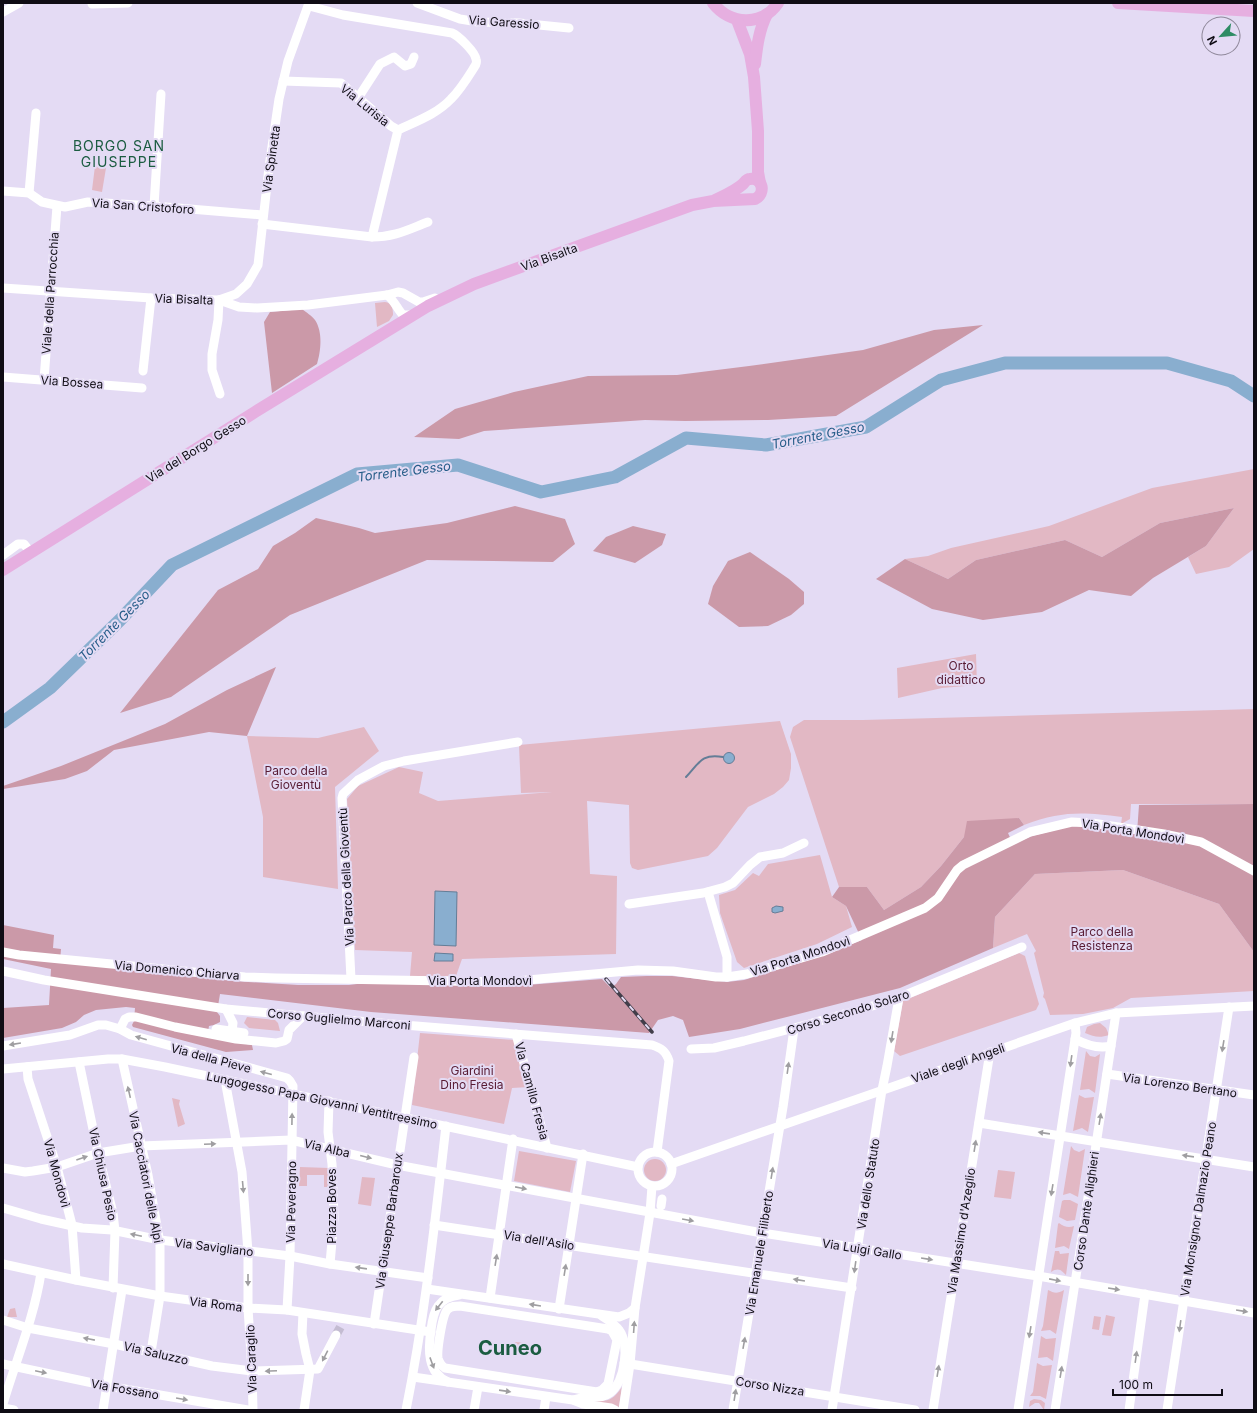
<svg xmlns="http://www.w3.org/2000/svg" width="1257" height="1413" viewBox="0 0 1257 1413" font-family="Inter,sans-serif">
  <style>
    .green { fill: #e2b8c4 }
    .forest { fill: #cb99a8 }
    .water { fill: #89aecf; stroke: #647d97 }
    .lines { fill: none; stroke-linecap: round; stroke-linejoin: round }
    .stream { stroke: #647d97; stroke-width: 2 }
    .river { stroke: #89aecf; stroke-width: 13 }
    .minor-tunnel { stroke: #c4bcd2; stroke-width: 9; stroke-dasharray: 9 4.5; stroke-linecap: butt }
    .minor { stroke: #fff; stroke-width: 9 }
    .major { stroke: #e6afe0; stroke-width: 12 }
    .rail-casing { stroke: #423e4a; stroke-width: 3.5 }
    .rail { stroke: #e4dbf4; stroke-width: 2; stroke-dasharray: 6; stroke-linecap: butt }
    .oneway { fill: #9f9ea1 }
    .labels { text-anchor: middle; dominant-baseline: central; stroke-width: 4; stroke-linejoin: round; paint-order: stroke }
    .street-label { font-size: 12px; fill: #0f0c14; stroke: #e4dbf4 }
    .park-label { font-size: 12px; fill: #581b33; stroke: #e4dbf4 }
    .water-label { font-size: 13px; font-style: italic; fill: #255c88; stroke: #e4dbf4 }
    .quarter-label { font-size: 14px; letter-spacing: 1px; fill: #1b5c41; stroke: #e4dbf4 }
    .town-label { font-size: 20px; font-weight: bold; fill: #1b5c41; stroke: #e4dbf4 }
  </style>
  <rect width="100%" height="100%" fill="#e4dbf4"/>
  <!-- green -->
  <g class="green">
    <polygon points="95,166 106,168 102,192 92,190"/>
    <path d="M385,302C392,303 393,309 393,315L389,321L377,327L375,303Z"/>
    <polygon points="1254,469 1254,549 1229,567 1196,574 1188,557 1206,546 1234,508 1160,523 1102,557 1065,540 976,560 948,579 905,559 928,556 951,548 1049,526 1152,488"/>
    <polygon points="976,654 977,685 942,688 898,698 897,668"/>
    <path d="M1254,709V804H1131L1130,819L1121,824L1122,817C1082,812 1062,811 1024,825L1019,818L964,837L941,866L921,887L884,910L867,887H839L790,737L793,727L804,720H863Z"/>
    <polygon points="780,721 791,754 791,768 789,780 783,787 774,794 748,807 717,848 708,856 638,870 632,868 630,863 629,805 587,801 590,874 617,876 616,954 462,959 456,976 410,976 412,952 355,950 347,799 358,786 399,767 423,772 419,793 438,801 552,792 521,793 519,745"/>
    <polygon points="364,727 379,751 335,787 338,889 263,877 263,817 247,736 318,738"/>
    <polygon points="820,855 832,897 846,906 852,927 817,944 744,968 737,962 720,913 719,895 735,890 753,873 759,876 768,864"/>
    <polygon points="1123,870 1219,904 1254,952 1254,991 1131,998 1113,1008 1083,1014 1050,1015 1045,999 1043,997 1044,993 1034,953 1036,951 1027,934 993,948 995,917 1035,874"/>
    <polygon points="1019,953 1025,956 1039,1004 1036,1010 900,1056 894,1051 903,1001"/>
    <polygon points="247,1017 275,1020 278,1023 280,1031 249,1028 244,1023"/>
    <path d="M1100,1023L1106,1028L1109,1035C1100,1038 1094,1037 1085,1033L1087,1027L1094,1024Z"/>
    <polygon points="420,1033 515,1040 529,1087 512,1088 504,1124 412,1105"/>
    <polygon points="1086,1051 1090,1056 1095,1057 1100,1054 1095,1093 1089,1089 1080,1090"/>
    <polygon points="1079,1095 1085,1098 1094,1097 1088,1132 1082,1128 1073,1131"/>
    <polygon points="172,1098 180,1100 179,1104 185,1124 178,1127"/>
    <polygon points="1071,1146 1074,1150 1079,1152 1085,1149 1078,1197 1070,1193 1063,1195"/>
    <polygon points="519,1151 576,1161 570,1192 514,1181"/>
    <circle cx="655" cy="1170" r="11"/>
    <polygon points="300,1167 329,1168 328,1187 324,1187 324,1175 307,1175 307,1186 299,1186"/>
    <polygon points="998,1170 1015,1172 1011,1199 994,1197"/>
    <polygon points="362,1177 375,1178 371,1206 358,1204"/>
    <polygon points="1064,1200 1070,1200 1078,1204 1075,1220 1067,1221 1059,1217 1062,1201"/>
    <path d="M1059,1223C1064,1227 1069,1228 1074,1226L1069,1249L1064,1246L1055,1248L1058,1224Z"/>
    <path d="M1055,1251H1059L1060,1254L1069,1253L1066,1275C1060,1269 1058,1268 1051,1272Z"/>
    <path d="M1048,1290C1054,1293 1057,1294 1064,1290L1056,1334L1050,1330L1041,1331L1043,1326Z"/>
    <polygon points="15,1308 17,1317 7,1317 10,1309"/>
    <polygon points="1106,1315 1115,1317 1111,1336 1102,1335"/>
    <polygon points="1094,1316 1101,1317 1099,1330 1092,1329"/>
    <polygon points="1041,1336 1046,1339 1056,1338 1053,1361 1047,1357 1038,1358"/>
    <polygon points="515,1342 526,1343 524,1354 513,1353"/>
    <polygon points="1037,1363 1043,1366 1052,1365 1046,1399 1040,1396 1030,1396 1033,1392"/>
    <path d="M622,1387L619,1407L590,1400C606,1402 612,1402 622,1387Z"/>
    <polygon points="1034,1399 1041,1400 1045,1403 1044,1410 1039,1403 1035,1403 1029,1407 1030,1401"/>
  </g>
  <!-- forest -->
  <g class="forest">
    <path d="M302,309C306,312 312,316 315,320C323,332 321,351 317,364L272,393L264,322L270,312Z"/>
    <polygon points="983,325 836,416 768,420 685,421 645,420 484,431 459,439 414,437 455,409 514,392 588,376 677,375 749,366 863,350 934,330"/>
    <polygon points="515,506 565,519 575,544 553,562 427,560 290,615 171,697 120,713 218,590 258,569 273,546 295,533 316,518 359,528 375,533 447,523"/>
    <polygon points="1234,508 1206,546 1153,578 1131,596 1089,590 1042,612 983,620 932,609 876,579 905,559 948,579 976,560 1065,540 1102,557 1160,523"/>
    <polygon points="633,526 666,534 662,545 635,563 593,551 606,537"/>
    <polygon points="750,552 789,579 804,592 804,604 791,615 768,626 739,627 708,604 713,586 728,561"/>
    <polygon points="276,667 247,736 209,732 114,750 87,771 65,779 3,789 3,786 61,766 165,724 227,690"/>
    <polygon points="1254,804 1254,952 1219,904 1123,870 1035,874 995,917 993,948 900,988 740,1029 689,1037 683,1020 673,1016 658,1020 649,1033 371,1012 220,994 217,1012 220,1016 220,1022 214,1025 209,1026 207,1037 252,1045 253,1050 226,1052 133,1027 132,1025 134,1021 135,1008 126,1007 96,1010 84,1015 76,1022 62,1028 3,1038 3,1008 49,1005 51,969 3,959 3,925 54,935 53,948 61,949 60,962 233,981 298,985 349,985 357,984 418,984 502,987 602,979 611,988 616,984 621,977 647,976 672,976 727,982 744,980 821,956 862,940 846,906 832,897 839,887 867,887 884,910 921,887 941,866 964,837 967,821 1019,818 1024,825 1008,833 1013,844 1032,836 1071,826 1092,827 1137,833 1139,805"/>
  </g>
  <!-- water -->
  <g class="water">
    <circle cx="729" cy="758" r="5.5"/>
    <polygon points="435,891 457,892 456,946 434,945"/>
    <polygon points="776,906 783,907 783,911 775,913 772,912 772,908"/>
    <polygon points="435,953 453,954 453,961 434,961"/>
  </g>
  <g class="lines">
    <!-- stream -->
    <path class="stream" d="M686,777C699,763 702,753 723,757"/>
    <!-- river -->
    <polyline class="river" points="3,722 50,688 120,620 172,565 357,474 458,465 541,492 615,477 686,438 766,445 866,427 941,380 1005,363 1167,363 1231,381 1254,396"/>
    <!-- minor-tunnel -->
    <polyline class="minor-tunnel" points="336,1335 341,1326"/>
    <!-- minor -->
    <g class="minor">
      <path d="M309,3L313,7L343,15L452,33C459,36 475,52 476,59C477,61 476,65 475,66C468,77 461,89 451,99C437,114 417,121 398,130L372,237"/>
      <polyline points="417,3 460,19 478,22 519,23 569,28"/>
      <polyline points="92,4 128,3"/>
      <polyline points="3,12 19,3"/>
      <polyline points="283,81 341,83 391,126 398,130"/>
      <polyline points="358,98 380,64 394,57 405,66 411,64 414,57"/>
      <polyline points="3,191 29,193 42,202 65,207 88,202 154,206 263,215"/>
      <polyline points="29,193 36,113"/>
      <polyline points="154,206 161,94"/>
      <path d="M262,224L372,237C395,237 407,230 428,222"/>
      <polyline points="3,288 151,298 219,300 239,307 257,308 308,305 387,295 398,292 403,293 419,302 423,302 435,298"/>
      <path d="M387,295C395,301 397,309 403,315H413"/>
      <polyline points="219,300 236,294 247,284 258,265 269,167 279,99 288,61 309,3"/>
      <polyline points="219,300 218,320 212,354 212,370 220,394"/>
      <polyline points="143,371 151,298"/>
      <polyline points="3,377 142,388"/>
      <polyline points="44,380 57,206"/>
      <polyline points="3,555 18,544 24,544 31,553"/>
      <polyline points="708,892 727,957 727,977"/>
      <polyline points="629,904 703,893 725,887 733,883 750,865 760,857 783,853 804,843"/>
      <polyline points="3,952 19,955 245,977 276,978 505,982 638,970 673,971 716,977 727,977 747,974 822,952 925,908 938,898 957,870 963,865 1030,832 1072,822 1092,823 1164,834 1201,842 1254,871"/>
      <path d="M3,971L44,980L226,1009L391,1024L652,1045C661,1048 666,1051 669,1061L657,1152"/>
      <polyline points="351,979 342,798 343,794 358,780 384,766 404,761 518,742"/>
      <polyline points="226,1009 233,1023 232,1031"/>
      <polyline points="120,1029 125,1019 129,1017 136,1017 175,1027 236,1039 276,1043 284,1041 287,1039 289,1030 303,1016"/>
      <polyline points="216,1029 244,1033"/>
      <polyline points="516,1034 547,1148"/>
      <path d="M1075,1039C1086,1045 1098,1049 1111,1046"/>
      <polyline points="3,1046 70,1035 98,1025 106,1025 120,1029 131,1035 287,1078 290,1081 293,1086 290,1256 287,1310"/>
      <polyline points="691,1049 714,1048 744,1041 809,1024 893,1000 1022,947"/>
      <polyline points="122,1059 148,1175 160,1243 160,1296 151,1352"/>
      <polyline points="79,1062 98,1153 113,1213 115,1231 113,1288"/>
      <polyline points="27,1067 28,1079 57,1167 72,1225 76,1280"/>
      <polyline points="3,1069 108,1059 122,1059 165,1067 638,1167"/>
      <polyline points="1107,1074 1254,1095"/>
      <polyline points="225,1080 242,1172 248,1252 248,1308 252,1371 253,1410"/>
      <polyline points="329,1101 328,1132 332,1164 334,1218 330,1264"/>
      <polyline points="979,1123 1254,1167"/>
      <circle cx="655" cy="1169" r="17"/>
      <polyline points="671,1164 1075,1023 1116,1013 1254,1006"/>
      <polyline points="3,1168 25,1172 33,1171 57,1167 98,1153 141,1146 291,1140 397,1165 762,1233 1038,1276 1254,1313"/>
      <polyline points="661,1206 662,1199"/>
      <polyline points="3,1208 41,1219 82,1228 112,1230 160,1240 290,1256 330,1264 428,1278"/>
      <polyline points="434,1225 852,1288"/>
      <polyline points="3,1264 76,1280 160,1296 248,1308 287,1310 431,1332"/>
      <polyline points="427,1289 619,1317 629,1313 635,1308"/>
      <polyline points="490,1298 513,1139"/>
      <path d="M460,1306L608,1329L612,1331L617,1340L608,1384L602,1390L597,1392L445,1368C442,1366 439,1362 438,1358C437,1351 442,1314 448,1309C451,1306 455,1306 460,1306Z"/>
      <polyline points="559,1309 583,1154"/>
      <polyline points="303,1313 302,1334 306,1354 310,1370 304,1410"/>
      <polyline points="3,1320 28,1328 114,1344 212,1366 252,1371 318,1369 336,1335"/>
      <polyline points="374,1324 414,1057"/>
      <polyline points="624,1363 915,1410"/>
      <polyline points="3,1364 107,1386 248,1410"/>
      <polyline points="413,1377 573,1400 583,1404 611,1408 615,1410"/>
      <path d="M448,1382C427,1373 428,1349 431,1330C432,1322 433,1313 438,1306C443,1299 451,1296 459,1295"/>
      <path d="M573,1400C577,1399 582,1398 586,1397C595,1396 602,1399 610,1393C625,1381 630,1345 619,1330C615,1324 608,1320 602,1316"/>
      <path d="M3,1404C16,1360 34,1318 41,1273"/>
      <polyline points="3,1408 14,1410"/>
      <polyline points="103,1410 122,1290"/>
      <path d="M406,1410C425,1316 435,1221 446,1126"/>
      <polyline points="474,1410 478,1387"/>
      <polyline points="544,1410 546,1397"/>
      <polyline points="623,1410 630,1364 635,1308 650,1213 652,1186"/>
      <polyline points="733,1410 783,1107 794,1029"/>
      <polyline points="832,1410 882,1090 887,1066 899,998"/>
      <polyline points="933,1410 990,1052"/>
      <polyline points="1018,1410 1076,1033 1075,1023"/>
      <polyline points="1055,1410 1075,1283 1116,1013"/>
      <polyline points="1129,1410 1145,1294"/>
      <polyline points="1167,1410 1229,1007"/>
    </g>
    <!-- major -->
    <g class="major">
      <path d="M713,3C730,25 762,27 778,3"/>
      <polyline points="1118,3 1254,11"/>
      <polyline points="737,20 750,54 754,77 758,131 758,172 760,183"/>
      <path d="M755,64C757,46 759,30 767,14"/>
      <path d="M3,570L255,412L428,306L474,284L692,205L713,201L755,199C766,194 763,177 750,179C746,179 745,182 743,184C734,192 723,196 713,201"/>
    </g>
    <defs>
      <polyline id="rail" points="606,979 652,1032"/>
    </defs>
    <!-- rail casing -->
    <use href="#rail" class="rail-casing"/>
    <!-- rail -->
    <use href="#rail" class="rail"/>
  </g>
  <!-- one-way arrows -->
  <defs><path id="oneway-solid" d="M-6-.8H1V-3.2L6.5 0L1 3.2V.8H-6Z"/></defs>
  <g class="oneway">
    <use href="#oneway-solid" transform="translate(892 1037) rotate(99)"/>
    <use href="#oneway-solid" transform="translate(141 1038) rotate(-164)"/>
    <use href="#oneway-solid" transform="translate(15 1044) rotate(171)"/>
    <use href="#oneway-solid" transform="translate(1223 1046) rotate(99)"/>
    <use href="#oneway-solid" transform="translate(1071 1061) rotate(98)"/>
    <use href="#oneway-solid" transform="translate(788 1068) rotate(-82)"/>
    <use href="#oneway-solid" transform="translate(266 1073) rotate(-165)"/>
    <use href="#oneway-solid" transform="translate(129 1092) rotate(-103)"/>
    <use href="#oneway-solid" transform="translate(292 1119) rotate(-89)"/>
    <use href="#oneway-solid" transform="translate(1100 1119) rotate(-81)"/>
    <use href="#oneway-solid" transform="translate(1044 1133) rotate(-172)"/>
    <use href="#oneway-solid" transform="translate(210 1144) rotate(-3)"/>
    <use href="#oneway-solid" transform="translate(975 1146) rotate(-81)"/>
    <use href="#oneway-solid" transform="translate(1188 1156) rotate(-172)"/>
    <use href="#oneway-solid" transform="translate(366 1157) rotate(14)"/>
    <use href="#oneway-solid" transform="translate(82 1158) rotate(-19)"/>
    <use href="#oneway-solid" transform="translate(772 1173) rotate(-81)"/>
    <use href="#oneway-solid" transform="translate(243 1187) rotate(85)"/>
    <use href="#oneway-solid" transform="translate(521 1188) rotate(11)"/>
    <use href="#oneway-solid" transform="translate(1052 1190) rotate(99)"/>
    <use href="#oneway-solid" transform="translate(688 1220) rotate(10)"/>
    <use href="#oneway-solid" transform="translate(136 1235) rotate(-168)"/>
    <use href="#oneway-solid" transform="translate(927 1259) rotate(9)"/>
    <use href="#oneway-solid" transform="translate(496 1260) rotate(-81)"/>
    <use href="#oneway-solid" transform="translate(855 1267) rotate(98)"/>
    <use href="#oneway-solid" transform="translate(361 1268) rotate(-172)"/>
    <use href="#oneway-solid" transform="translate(565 1270) rotate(-81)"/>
    <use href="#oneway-solid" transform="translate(248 1280) rotate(90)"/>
    <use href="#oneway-solid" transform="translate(799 1280) rotate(-171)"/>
    <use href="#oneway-solid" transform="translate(1055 1280) rotate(11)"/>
    <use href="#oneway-solid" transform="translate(1114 1289) rotate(9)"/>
    <use href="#oneway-solid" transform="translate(535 1305) rotate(-171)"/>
    <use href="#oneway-solid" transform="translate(439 1306) rotate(128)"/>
    <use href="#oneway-solid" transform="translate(1242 1311) rotate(9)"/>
    <use href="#oneway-solid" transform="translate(1180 1326) rotate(98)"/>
    <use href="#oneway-solid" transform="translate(634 1327) rotate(-86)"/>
    <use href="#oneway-solid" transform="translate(1030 1332) rotate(99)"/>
    <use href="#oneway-solid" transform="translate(89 1339) rotate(-169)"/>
    <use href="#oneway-solid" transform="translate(744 1343) rotate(-80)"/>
    <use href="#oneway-solid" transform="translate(325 1356) rotate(117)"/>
    <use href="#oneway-solid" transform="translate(1136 1357) rotate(-82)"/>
    <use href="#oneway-solid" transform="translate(432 1363) rotate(70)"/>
    <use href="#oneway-solid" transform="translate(271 1371) rotate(178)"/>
    <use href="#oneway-solid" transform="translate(938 1371) rotate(-81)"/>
    <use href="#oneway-solid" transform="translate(41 1372) rotate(12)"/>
    <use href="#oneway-solid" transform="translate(1061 1372) rotate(-81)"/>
    <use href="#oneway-solid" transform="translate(505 1391) rotate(8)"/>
    <use href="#oneway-solid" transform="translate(735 1395) rotate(-81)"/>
    <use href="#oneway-solid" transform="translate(182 1399) rotate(10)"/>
  </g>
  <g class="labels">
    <!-- street labels -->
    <g class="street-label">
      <text transform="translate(504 22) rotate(4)">Via Garessio</text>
      <text transform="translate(365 105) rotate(39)">Via Lurisia</text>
      <text transform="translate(271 159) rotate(-82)">Via Spinetta</text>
      <text transform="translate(143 206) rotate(4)">Via San Cristoforo</text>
      <text transform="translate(549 257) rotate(-20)">Via Bisalta</text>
      <text transform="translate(50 293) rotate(-86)">Viale della Parrocchia</text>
      <text transform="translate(184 299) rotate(2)">Via Bisalta</text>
      <text transform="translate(72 382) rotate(4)">Via Bossea</text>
      <text transform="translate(196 449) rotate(-32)">Via del Borgo Gesso</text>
      <text transform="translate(1133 831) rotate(9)">Via Porta Mondovì</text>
      <text transform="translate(346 877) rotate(-93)">Via Parco della Gioventù</text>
      <text transform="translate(800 956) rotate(-18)">Via Porta Mondovì</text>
      <text transform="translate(177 970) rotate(5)">Via Domenico Chiarva</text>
      <text x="480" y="980">Via Porta Mondovì</text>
      <text transform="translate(848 1012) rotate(-17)">Corso Secondo Solaro</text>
      <text transform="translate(339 1019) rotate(5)">Corso Guglielmo Marconi</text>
      <text transform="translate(211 1058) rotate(15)">Via della Pieve</text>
      <text transform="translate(958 1063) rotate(-19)">Viale degli Angeli</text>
      <text transform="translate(1180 1085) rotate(8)">Via Lorenzo Bertano</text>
      <text transform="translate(532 1091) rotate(75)">Via Camillo Fresia</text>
      <text transform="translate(322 1100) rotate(12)">Lungogesso Papa Giovanni Ventitreesimo</text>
      <text transform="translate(327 1148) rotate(13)">Via Alba</text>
      <text transform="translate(57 1173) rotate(75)">Via Mondovì</text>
      <text transform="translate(103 1174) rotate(78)">Via Chiusa Pesio</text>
      <text transform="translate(146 1177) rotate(79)">Via Cacciatori delle Alpi</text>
      <text transform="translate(868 1184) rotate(-81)">Via dello Statuto</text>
      <text transform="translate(291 1202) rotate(-89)">Via Peveragno</text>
      <text transform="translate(331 1206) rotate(-90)">Piazza Boves</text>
      <text transform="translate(1198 1209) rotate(-81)">Via Monsignor Dalmazio Peano</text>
      <text transform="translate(1086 1211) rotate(-82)">Corso Dante Alighieri</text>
      <text transform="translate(389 1221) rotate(-82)">Via Giuseppe Barbaroux</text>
      <text transform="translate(961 1231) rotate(-81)">Via Massimo d'Azeglio</text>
      <text transform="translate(539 1240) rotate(9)">Via dell'Asilo</text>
      <text transform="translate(214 1247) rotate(7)">Via Savigliano</text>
      <text transform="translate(862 1249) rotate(9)">Via Luigi Gallo</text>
      <text transform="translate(759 1253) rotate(-81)">Via Emanuele Filiberto</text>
      <text transform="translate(216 1304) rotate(7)">Via Roma</text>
      <text transform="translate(156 1353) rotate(13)">Via Saluzzo</text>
      <text transform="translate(251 1359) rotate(-92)">Via Caraglio</text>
      <text transform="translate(770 1386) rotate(9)">Corso Nizza</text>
      <text transform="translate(125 1389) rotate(10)">Via Fossano</text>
    </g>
    <!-- park labels -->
    <g class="park-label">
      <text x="961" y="665">Orto<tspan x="961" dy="14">didattico</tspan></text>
      <text x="296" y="770">Parco della<tspan x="296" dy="14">Gioventù</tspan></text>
      <text x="1102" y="931">Parco della<tspan x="1102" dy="14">Resistenza</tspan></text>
      <text x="472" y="1070">Giardini<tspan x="472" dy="14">Dino Fresia</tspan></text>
    </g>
    <!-- water labels -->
    <g class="water-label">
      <text transform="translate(818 435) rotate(-11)">Torrente Gesso</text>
      <text transform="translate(404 471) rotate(-7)">Torrente Gesso</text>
      <text transform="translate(114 625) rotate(-45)">Torrente Gesso</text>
    </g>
    <!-- quarter labels -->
    <g class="quarter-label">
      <text x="119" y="145">BORGO SAN<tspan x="119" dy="16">GIUSEPPE</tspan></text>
    </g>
    <!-- town labels -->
    <g class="town-label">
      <text x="510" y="1348">Cuneo</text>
    </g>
  </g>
  <!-- border -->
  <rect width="1257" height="1413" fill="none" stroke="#0f0c14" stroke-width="8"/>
  <!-- north arrow -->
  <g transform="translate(1221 36) rotate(243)"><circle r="19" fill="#e4dbf4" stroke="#8f889a"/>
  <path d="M0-3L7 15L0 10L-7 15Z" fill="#2e8c64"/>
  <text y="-6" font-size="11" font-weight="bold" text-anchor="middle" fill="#0f0c14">N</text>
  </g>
  <!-- scale -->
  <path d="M1113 1389v6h109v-6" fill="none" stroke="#0f0c14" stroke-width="2"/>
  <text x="1119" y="1389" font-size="12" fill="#0f0c14" stroke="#e4dbf4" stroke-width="3" paint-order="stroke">100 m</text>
</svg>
